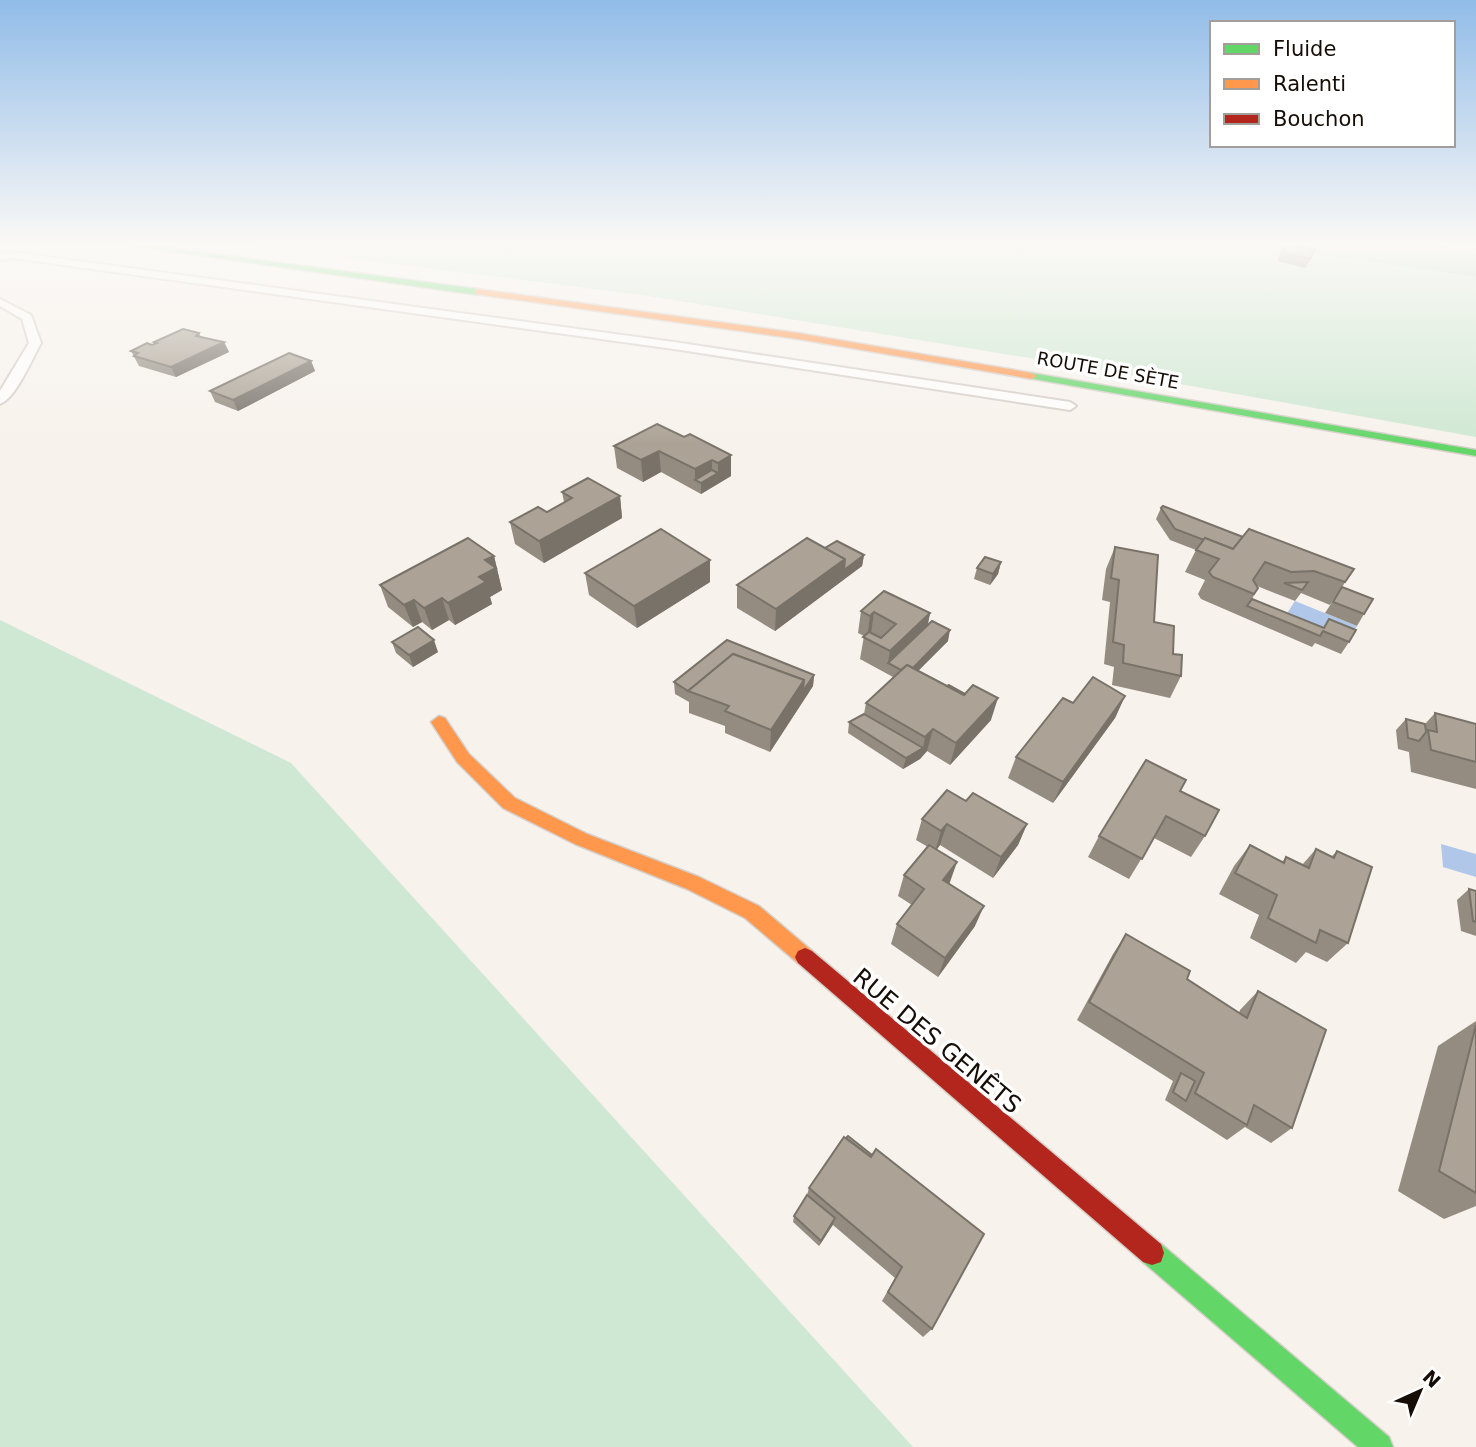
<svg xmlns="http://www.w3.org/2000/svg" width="1476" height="1447" viewBox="0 0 1476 1447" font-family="'DejaVu Sans',sans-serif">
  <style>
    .green { fill: #cfe8d3 }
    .forest { fill: #bad9c1 }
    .water { fill: #b0c7e9 }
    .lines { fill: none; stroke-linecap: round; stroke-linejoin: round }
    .lane-casing { stroke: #d6cfc9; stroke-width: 4 }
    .fast-casing { stroke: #d6cfc9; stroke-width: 3 }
    .slow-casing { stroke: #d6cfc9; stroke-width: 3 }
    .jam-casing { stroke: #d6cfc9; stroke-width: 3 }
    .lane { fill: #fefdfc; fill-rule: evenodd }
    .fast { fill: #63d668; fill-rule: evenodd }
    .slow { fill: #ff974d; fill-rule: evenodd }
    .jam { fill: #b3261e; fill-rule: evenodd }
    .wall { fill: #948c81 }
    .shaded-wall { fill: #787269 }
    .building { fill: #aca396; stroke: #787269; stroke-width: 2 }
    .labels { text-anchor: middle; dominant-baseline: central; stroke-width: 7; stroke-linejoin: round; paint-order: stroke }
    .far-street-label { font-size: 18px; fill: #150d06; stroke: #fff }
    .near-street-label { font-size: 24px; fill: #150d06; stroke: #fff }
  </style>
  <rect width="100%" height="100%" fill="#f7f2ec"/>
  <!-- green -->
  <g class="green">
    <polygon points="220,242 1257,242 1294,251 1476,277 1476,437 1097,369 649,296"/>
    <polygon points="0,620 291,763 913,1447 0,1447"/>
  </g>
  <!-- forest -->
  <polygon class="forest" points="1257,242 1425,242 1476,253 1476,277 1294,251"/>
  <!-- water -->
  <g class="water">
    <polygon points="1295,601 1357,626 1348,641 1286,615"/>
    <polygon points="1441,844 1476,854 1476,877 1443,867"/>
  </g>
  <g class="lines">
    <defs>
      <g id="lane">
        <polygon points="12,252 674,342 1070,402 1076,406 1070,410 674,349 12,258 0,260 0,254"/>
        <path d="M0,299L31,315L41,343C32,359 16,398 0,404V391L29,343L22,319L0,306Z"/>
      </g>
      <g id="fast">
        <polygon points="105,242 124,242 478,289 482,292 478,295"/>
        <polygon points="1032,373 1476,450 1476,456 1028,378 1027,376"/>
        <polygon points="1152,1241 1161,1244 1389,1437 1393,1447 1358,1447 1143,1262 1140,1253 1143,1244"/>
      </g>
      <g id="slow">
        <polygon points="478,289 798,333 1032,373 1037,376 1032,379 798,339 475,294 475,290"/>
        <polygon points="439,716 445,718 469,754 515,798 587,834 699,877 759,906 812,951 815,957 812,963 805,966 798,963 745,918 687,889 575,844 503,808 457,762 431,722"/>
      </g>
      <polygon id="jam" points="805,948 812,951 1161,1244 1164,1253 1161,1262 1152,1265 1143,1262 798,963 795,957 798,951"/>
    </defs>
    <!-- lane casing -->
    <use href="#lane" class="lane-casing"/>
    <!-- fast casing -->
    <use href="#fast" class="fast-casing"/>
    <!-- slow casing -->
    <use href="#slow" class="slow-casing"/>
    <!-- jam casing -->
    <use href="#jam" class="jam-casing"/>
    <!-- lane -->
    <use href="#lane" class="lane"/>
    <!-- fast -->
    <use href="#fast" class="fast"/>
    <!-- slow -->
    <use href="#slow" class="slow"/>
    <!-- jam -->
    <use href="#jam" class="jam"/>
  </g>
  <!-- wall -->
  <g class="wall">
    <polygon points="1281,252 1310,259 1306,268 1277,261"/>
    <polygon points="199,333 201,337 224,342 229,352 176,377 139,366 131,351 152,345 155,344 154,342"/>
    <polygon points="311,361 315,371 238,411 215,402 210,391"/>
    <polygon points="684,437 731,455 731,476 701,494 661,472 643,482 617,468 614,446"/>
    <polygon points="562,492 620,496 622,518 544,563 515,544 510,522 547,512 564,502"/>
    <polygon points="1161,508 1243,537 1354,569 1330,605 1301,593 1295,601 1257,586 1258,588 1252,599 1323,628 1329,619 1349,642 1341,654 1315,643 1312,647 1201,599 1198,594 1205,580 1185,572 1196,550 1170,540 1156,519"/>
    <polygon points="1115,547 1154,622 1173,654 1181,676 1170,698 1112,685 1114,667 1104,664 1110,602 1102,600 1106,569"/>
    <polygon points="864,555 862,566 775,631 737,608 737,585"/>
    <polygon points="494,556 502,590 490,597 492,604 455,625 449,620 432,630 422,622 413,627 388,607 380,585"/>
    <polygon points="1001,562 998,574 990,585 974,579 977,568"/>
    <polygon points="585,573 710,582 637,628 589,595"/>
    <polygon points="1342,587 1364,614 1357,626 1325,613"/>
    <polygon points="861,611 930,613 928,625 948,641 918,671 991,720 950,765 927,751 920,759 903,769 848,733 849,722 864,714 866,703 893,677 860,659 864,636 858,633"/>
    <polygon points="392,642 438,652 413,667 396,653"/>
    <polygon points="814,675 813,686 770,752 725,733 725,726 689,713 689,702 675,694 674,682"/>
    <polygon points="1125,696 1115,718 1053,803 1008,778 1016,757 1073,703"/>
    <polygon points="1435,713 1476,724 1476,789 1411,772 1409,752 1398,749 1396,730 1406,719 1425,724"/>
    <polygon points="1180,791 1205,836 1191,857 1154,838 1129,879 1088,857 1099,836"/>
    <polygon points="966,801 1027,824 1018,845 993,878 940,845 937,849 950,882 949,884 975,926 938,977 891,944 897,924 912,905 898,896 904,875 928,847 916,840 922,819"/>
    <polygon points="1250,845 1282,862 1286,857 1302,865 1316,849 1331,857 1337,851 1348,943 1327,962 1306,952 1296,963 1250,938 1259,915 1219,894 1234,866"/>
    <polygon points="1469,889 1476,891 1476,936 1461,931 1457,900"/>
    <polygon points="1126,934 1187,979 1239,1013 1240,1010 1258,991 1292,1128 1271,1143 1245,1127 1227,1140 1165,1100 1173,1081 1077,1020 1113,954"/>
    <polygon points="1476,1021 1476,1206 1444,1219 1398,1191 1438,1046"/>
    <polygon points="844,1137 932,1329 923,1337 882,1301 895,1278 833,1225 819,1246 793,1222 794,1216 807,1195 809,1188"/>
  </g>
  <!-- shaded-wall -->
  <g class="shaded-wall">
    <polygon points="224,342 229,352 176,377 171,367"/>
    <polygon points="311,361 315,371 238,411 233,400"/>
    <polygon points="659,451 661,472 643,482 641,460"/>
    <polygon points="731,455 731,476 701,494 701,483 695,480 695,491 695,469 712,460 712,477 718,473 718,463"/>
    <polygon points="620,496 622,518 544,563 539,541"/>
    <polygon points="864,555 862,566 775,631 776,609 845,559"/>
    <polygon points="494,556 502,590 490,597 492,604 455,625 448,603 479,577 485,560"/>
    <polygon points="710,560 710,582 637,628 634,606"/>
    <polygon points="1001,562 998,574 990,585 993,574"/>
    <polygon points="442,598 449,620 432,630 424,608"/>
    <polygon points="414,600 422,622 413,627 404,605"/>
    <polygon points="874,612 871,634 867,638 870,616"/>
    <polygon points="930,613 925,636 888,663 886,674 890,651"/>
    <polygon points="950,630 948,641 905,684 907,673"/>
    <polygon points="434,640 438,652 413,667 409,655"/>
    <polygon points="814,675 813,686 770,752 771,730 804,680"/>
    <polygon points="1125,696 1115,718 1053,803 1063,782"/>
    <polygon points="998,698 991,720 950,765 956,743"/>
    <polygon points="933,729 927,751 920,759 903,769 906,758 923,748 925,737"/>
    <polygon points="947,824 940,845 935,852 941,831"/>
    <polygon points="1027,824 1018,845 993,878 1001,857"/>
    <polygon points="957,862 950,882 936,900 943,880"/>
    <polygon points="984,906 975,926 938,977 945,958"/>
    <polygon points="835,1218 833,1224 819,1246 821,1241"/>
  </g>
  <!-- building -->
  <g class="building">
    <polygon points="1289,244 1315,250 1310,259 1281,252"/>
    <polygon points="183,329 199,333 196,336 224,342 171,367 134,356 138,353 131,351 147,343 152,345 157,343 154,342"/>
    <polygon points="289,353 311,361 233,400 210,391"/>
    <polygon points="657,424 684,437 690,434 731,455 718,463 712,460 695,469 659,451 641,460 614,446"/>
    <polygon points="712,470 718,473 701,483 695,480"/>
    <polygon points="588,478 620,496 539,541 510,522 538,507 547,512 572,498 562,492"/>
    <polygon points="1163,506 1243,537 1233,549 1205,538 1204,540 1175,529 1161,508"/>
    <polygon points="661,529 710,560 634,606 585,573"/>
    <polygon points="1249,529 1354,569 1345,582 1314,571 1291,572 1265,562 1253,580 1258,588 1254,594 1213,577 1209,572 1219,559 1196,550 1205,538 1233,549"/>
    <polygon points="468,538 494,556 485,560 496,568 479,577 486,582 448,603 442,598 424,608 414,600 404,605 380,585"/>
    <polygon points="807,538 845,559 776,609 737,585"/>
    <polygon points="837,541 864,555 844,570 845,559 825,548"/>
    <polygon points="1115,547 1158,555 1154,622 1174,626 1173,654 1182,655 1181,676 1123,663 1124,645 1113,642 1119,580 1111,578"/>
    <polygon points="985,557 1001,562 993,574 977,568"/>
    <polygon points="1308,582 1302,590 1284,583"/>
    <polygon points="1342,587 1373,599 1364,614 1333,602"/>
    <polygon points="884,591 930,613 890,651 863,637 869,632 881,638 896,624 874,612 870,616 861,611"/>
    <polygon points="1252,599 1324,628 1329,619 1356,630 1349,642 1323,631 1320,636 1247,606"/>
    <polygon points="932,621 950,630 913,668 907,665 901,670 888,663"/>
    <polygon points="418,627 434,640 409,655 392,642"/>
    <polygon points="727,640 814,675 803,691 804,680 733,654 688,691 674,682"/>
    <polygon points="733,654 804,680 771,730 725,711 729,706 688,691"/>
    <polygon points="907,665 964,695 973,685 998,698 956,743 933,729 925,737 866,703"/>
    <polygon points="1093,677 1125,696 1063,782 1016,757 1063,698 1073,703"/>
    <polygon points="949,685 965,694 964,695 947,686"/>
    <polygon points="1435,713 1476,724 1476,762 1431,750 1428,730 1437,732"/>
    <polygon points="864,714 923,748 906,758 849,722"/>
    <polygon points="1406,719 1425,724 1426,732 1419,741 1408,738"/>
    <polygon points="1146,760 1186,780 1180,791 1219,810 1205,836 1166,816 1142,859 1099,836"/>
    <polygon points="947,790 966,801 973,793 1027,824 1001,857 947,824 941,831 922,819"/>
    <polygon points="929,845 957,862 943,880 984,906 945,958 897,924 924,889 904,875"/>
    <polygon points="1250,845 1284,863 1286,857 1309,868 1316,849 1334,858 1337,851 1372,867 1348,943 1320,930 1316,943 1268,918 1277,895 1235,873"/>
    <polygon points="1469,889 1476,891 1476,922 1473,921"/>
    <polygon points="1126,934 1190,971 1187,979 1247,1018 1258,991 1326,1030 1292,1128 1254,1105 1247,1125 1195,1093 1204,1073 1089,1002"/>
    <polygon points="1476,1025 1476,1193 1439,1171"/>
    <polygon points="1181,1073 1195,1081 1186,1101 1173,1092"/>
    <polygon points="848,1136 872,1155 871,1157 846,1138"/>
    <polygon points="844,1137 871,1157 876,1149 984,1234 932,1329 888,1292 902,1267 809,1188"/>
    <polygon points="807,1195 835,1218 821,1241 794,1216"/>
  </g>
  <!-- sky -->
  <linearGradient id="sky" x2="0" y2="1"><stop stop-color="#91bce8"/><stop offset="0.55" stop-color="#fbf9f6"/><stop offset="1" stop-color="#fbf9f6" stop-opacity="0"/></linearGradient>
  <rect width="1476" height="444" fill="url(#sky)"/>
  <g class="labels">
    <!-- far-street labels -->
    <g class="far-street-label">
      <text transform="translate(1108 370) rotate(10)">ROUTE DE SÈTE</text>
    </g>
    <!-- near-street labels -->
    <g class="near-street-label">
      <text transform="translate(937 1041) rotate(40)">RUE DES GENÊTS</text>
    </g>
  </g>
  <!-- legend -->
  <rect x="1210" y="21" width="245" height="126" fill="#ffffff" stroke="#a19e9b" stroke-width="2"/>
  <rect x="1224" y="44" width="35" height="10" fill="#63d668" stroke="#a19e9b" stroke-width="2"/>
  <text x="1273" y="56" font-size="21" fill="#150d06">Fluide</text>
  <rect x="1224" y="79" width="35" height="10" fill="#ff974d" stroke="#a19e9b" stroke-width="2"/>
  <text x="1273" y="91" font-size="21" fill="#150d06">Ralenti</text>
  <rect x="1224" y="114" width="35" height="10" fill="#b3261e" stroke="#a19e9b" stroke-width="2"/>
  <text x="1273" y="126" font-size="21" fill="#150d06">Bouchon</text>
  <!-- north arrow -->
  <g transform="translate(1420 1391) rotate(44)" stroke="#ffffff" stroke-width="5" paint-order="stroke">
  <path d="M0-5L12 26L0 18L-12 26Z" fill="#150d06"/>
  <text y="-10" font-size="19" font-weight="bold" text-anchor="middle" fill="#150d06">N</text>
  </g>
</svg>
